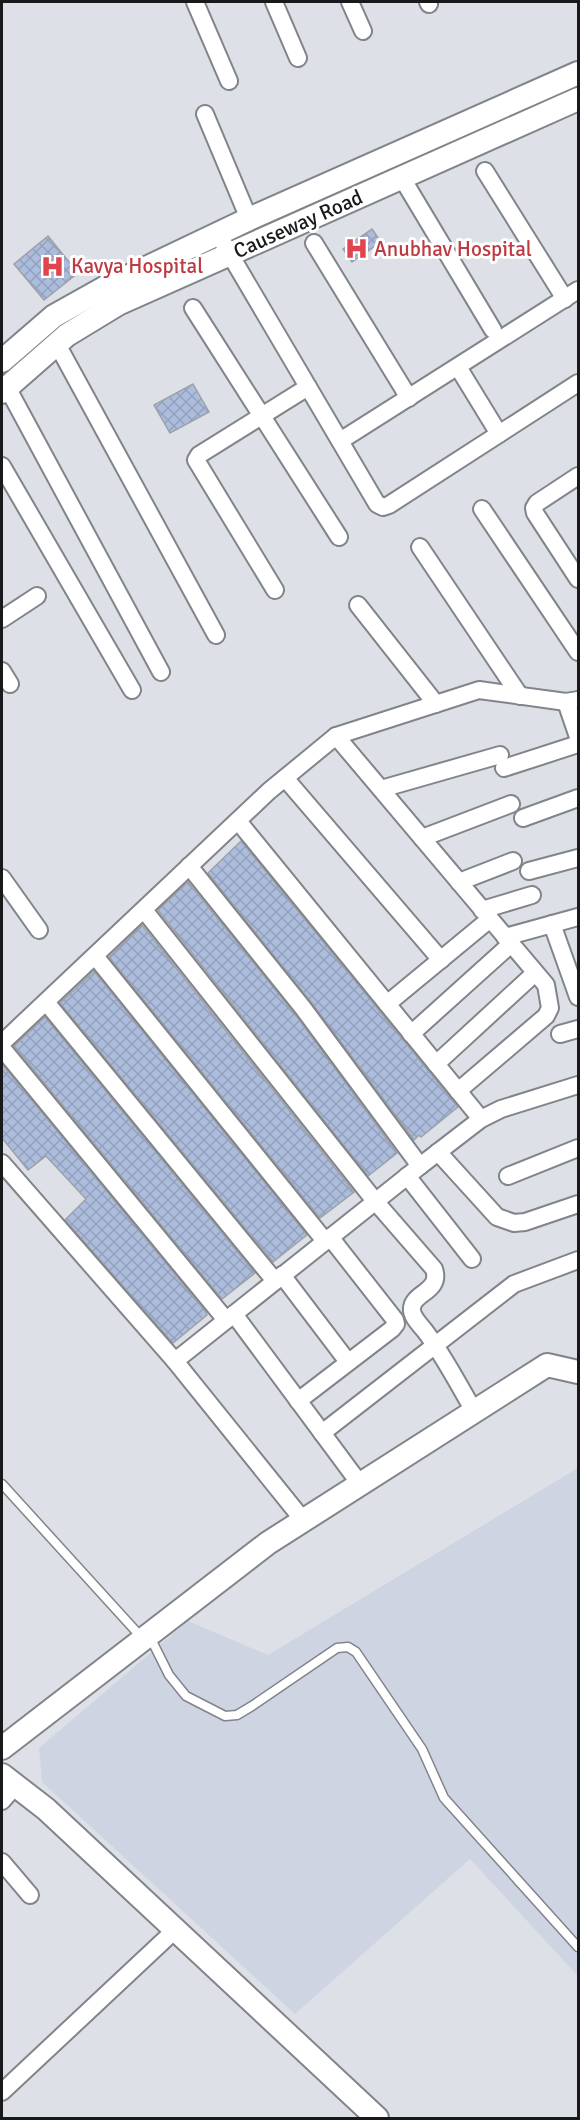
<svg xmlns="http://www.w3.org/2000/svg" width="580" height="2120" viewBox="0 0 580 2120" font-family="Signika,sans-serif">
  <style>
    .built { fill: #ced4e1 }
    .building { fill: url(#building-cross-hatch); stroke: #9ea1a7; stroke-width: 1.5 }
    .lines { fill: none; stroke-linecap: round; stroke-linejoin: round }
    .lane-casing { stroke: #81848a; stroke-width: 11 }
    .street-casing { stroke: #81848a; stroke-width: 20 }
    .secondary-casing { stroke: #81848a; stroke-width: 26 }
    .lane { stroke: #fff; stroke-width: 8 }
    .street { stroke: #fff; stroke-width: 16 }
    .secondary { stroke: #fff; stroke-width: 22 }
    .labels { text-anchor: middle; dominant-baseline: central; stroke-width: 6; stroke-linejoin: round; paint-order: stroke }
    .street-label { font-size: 21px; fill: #18191b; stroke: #fff }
    .health-label { font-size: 21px; fill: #be3a42; stroke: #fff; text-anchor: start }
  </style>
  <defs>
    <pattern id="building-cross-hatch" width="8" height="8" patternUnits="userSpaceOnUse" patternTransform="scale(1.5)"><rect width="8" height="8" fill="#acbcdc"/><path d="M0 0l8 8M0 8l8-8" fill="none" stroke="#93a1bc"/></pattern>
  </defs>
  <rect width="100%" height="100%" fill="#dde0e7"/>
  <!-- built -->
  <polygon class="built" points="578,1468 578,1976 470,1859 295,2014 42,1782 39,1748 188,1621 268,1655"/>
  <!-- building -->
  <g class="building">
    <polygon points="372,229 381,242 352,262 343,249"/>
    <polygon points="48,236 78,273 44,300 14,264"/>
    <polygon points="193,384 209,412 170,433 154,405"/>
    <polygon points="241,841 458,1107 421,1137 419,1135 414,1140 311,1002 208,873"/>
    <polygon points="188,882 295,1014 397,1153 368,1176 158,910"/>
    <polygon points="142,925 354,1192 320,1218 109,957"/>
    <polygon points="94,971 307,1235 273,1262 60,1003"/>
    <polygon points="45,1017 255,1273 222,1299 14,1046"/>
    <polygon points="2,1064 206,1312 207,1315 173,1343 65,1220 86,1199 46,1156 28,1170 2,1138"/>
  </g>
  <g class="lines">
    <defs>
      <g id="lane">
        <polyline points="2,1484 143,1639"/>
        <polyline points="149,1635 169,1675 186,1696 225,1716 237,1715 252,1706 337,1648 348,1647 356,1652 422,1749 444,1798 578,1947"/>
      </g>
      <g id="street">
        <polyline points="195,2 229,81"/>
        <polyline points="274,2 298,58"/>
        <polyline points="350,2 363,31"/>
        <polyline points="428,2 429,4"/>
        <polyline points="205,114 249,219"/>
        <polyline points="485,171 565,299"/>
        <polyline points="402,178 493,330"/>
        <polyline points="218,234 377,504 383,507 389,505 578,383"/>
        <polyline points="314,243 409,398"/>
        <polyline points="193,308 339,537"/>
        <polyline points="57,344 216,635"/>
        <polyline points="458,367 499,434"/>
        <polyline points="7,387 161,672"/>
        <polyline points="340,441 578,290"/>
        <polyline points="2,466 132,690"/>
        <polyline points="578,476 537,503 534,508 535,513 578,579"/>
        <polyline points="482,509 578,652"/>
        <polyline points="420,547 520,696"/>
        <polyline points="275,590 196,460 199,455 308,387"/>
        <polyline points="358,605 436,704"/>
        <polyline points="2,619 37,596"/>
        <polyline points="2,671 10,684"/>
        <polyline points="566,702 578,737"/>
        <polyline points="336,736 546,985 550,1008 546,1016 458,1091"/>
        <polyline points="504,768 578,744"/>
        <polyline points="285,778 441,960"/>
        <polyline points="381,789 500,755"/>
        <polyline points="523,818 578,798"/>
        <polyline points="238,821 481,1119"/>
        <polyline points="422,838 511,804"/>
        <polyline points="529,871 578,858"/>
        <polyline points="2,878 39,930"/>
        <polyline points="459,882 513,861"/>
        <path d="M144,910L375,1201L434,1269C442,1293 410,1292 412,1311C413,1318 420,1325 425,1331C444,1356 458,1384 474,1411"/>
        <polyline points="482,910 532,895"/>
        <polyline points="552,924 578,997"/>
        <polyline points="505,937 578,917"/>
        <polyline points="95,956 325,1241"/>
        <polyline points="46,1002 275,1281"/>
        <polyline points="387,1004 490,919"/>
        <polyline points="411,1034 511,944"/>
        <polyline points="560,1034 578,1029"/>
        <polyline points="2,1043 269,791 336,736 479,690 566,702 578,700"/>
        <polyline points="2,1048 226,1320"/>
        <polyline points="436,1064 535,973"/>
        <polyline points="438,1152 497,1217 514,1223 525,1222 578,1204"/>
        <polyline points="2,1163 175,1361 303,1520"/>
        <polyline points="420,1166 481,1119 501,1109 578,1085"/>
        <polyline points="407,1176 472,1259"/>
        <polyline points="508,1176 578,1148"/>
        <polyline points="282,1275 348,1362"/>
        <polyline points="234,1314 360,1484"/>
        <polyline points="175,1361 420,1166 303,1008 189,866"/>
        <polyline points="298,1401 392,1329 396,1324 395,1320 330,1237"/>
        <polyline points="322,1433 514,1284 578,1260"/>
        <polyline points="2,1801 15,1786"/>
        <polyline points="2,1862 30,1895"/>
        <polyline points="2,2092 175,1930"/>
      </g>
      <g id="secondary">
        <polyline points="2,361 54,316 104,288 249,219 578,73"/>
        <polyline points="2,392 67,335 118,304 578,99"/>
        <polyline points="2,1748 268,1543 547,1365 578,1372"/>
        <polyline points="2,1775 46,1809 377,2118"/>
      </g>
    </defs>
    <!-- lane casing -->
    <use href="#lane" class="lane-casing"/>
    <!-- street casing -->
    <use href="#street" class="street-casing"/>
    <!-- secondary casing -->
    <use href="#secondary" class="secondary-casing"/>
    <!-- lane -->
    <use href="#lane" class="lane"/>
    <!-- street -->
    <use href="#street" class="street"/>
    <!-- secondary -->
    <use href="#secondary" class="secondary"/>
  </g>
  <!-- icons -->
  <defs>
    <symbol id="hospital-bare" viewBox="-9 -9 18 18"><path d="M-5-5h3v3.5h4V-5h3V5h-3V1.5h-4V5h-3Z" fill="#e0444e" stroke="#fff" stroke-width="2.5" paint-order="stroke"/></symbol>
  </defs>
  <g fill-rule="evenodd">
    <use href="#hospital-bare" x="340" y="232" width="33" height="33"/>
    <use href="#hospital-bare" x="36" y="250" width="33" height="33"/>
  </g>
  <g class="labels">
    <!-- street labels -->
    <g class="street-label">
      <text transform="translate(298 224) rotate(-24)">Causeway Road</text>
    </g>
    <!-- health labels -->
    <g class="health-label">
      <text x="374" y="249">Anubhav Hospital</text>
      <text x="71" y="266">Kavya Hospital</text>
    </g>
  </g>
  <!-- border -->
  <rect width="580" height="2120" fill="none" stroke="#18191b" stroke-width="6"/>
</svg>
